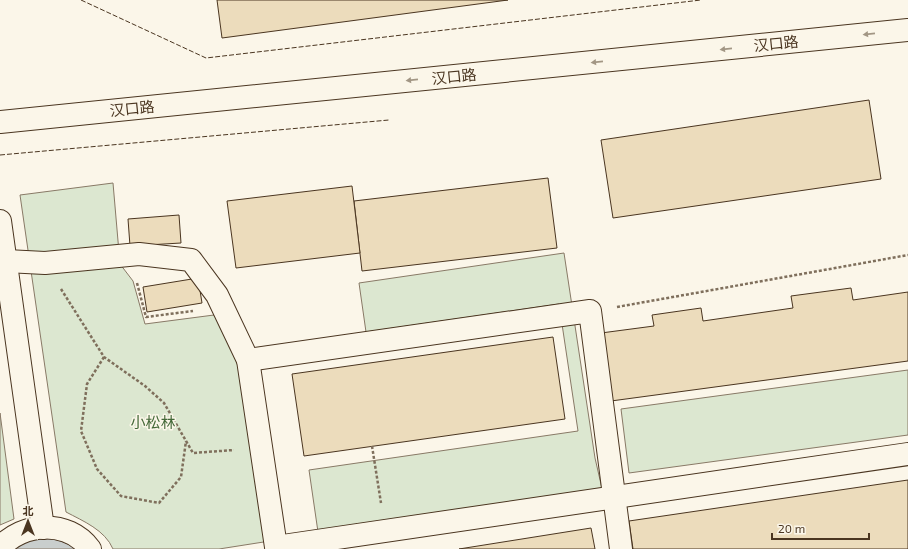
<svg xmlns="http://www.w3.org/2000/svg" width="908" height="549" viewBox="0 0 908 549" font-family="'Exo 2','Noto Sans SC',sans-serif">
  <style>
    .green { fill: #dce7d0; stroke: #887966 }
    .water { fill: #c9cecd; stroke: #887966 }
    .building { fill: #ecdcbc; stroke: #4a3520 }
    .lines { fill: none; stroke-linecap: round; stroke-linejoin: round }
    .minor-casing { stroke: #4a3520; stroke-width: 24 }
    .path { stroke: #7f6f5c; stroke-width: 2.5; stroke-dasharray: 3 2; stroke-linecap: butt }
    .minor { stroke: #fbf6e9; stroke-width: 22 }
    .fence { stroke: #4a3520; stroke-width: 1; stroke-dasharray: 5 2; stroke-linecap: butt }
    .oneway { fill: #a29684 }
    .labels { text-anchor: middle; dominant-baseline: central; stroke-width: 3; stroke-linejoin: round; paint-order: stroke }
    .street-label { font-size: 15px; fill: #4a3520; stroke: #fbf6e9 }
    .park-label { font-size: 15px; fill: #436837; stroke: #fbf6e9 }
  </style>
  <rect width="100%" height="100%" fill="#fbf6e9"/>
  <!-- green -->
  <g class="green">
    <path d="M113,183L120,264L133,281L145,324L214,315L244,361L270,541L219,549H113C105,530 83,521 66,512L20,195Z"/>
    <polygon points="564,253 595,458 603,493 318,532 309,470 578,431 559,304 366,332 359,283"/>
    <polygon points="908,370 908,435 629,473 621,409"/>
    <polygon points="0,413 14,519 0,525"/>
  </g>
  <!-- water -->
  <path class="water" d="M38,538C53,538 64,540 75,549H14L26,541Z"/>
  <!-- building -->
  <g class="building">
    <polygon points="217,0 508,0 222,38"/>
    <polygon points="869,100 881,179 613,218 601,140"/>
    <polygon points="548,178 557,248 362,271 354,201"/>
    <polygon points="352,186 360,253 236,268 227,201"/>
    <polygon points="179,215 181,243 130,246 128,219"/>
    <polygon points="198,278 202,303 147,312 143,287"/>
    <polygon points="851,288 853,300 908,292 908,361 611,401 601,333 654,326 652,315 701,308 703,321 793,308 791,296"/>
    <polygon points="553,337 565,419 304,456 292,374"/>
    <polygon points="908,480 908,549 633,549 629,521"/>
    <polygon points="591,528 595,549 459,549"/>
  </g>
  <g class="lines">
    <defs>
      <g id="minor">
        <polyline points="0,122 908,30"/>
        <polyline points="0,221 43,528"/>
        <polyline points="6,261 45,263 139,254 191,260 217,295 248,360 276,547 908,454"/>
        <polyline points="248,360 590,311 621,549"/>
        <path d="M0,548C22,522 68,519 90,549"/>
      </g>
    </defs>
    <!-- minor casing -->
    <use href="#minor" class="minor-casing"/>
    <!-- path -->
    <g class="path">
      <polyline points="137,283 146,317 193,311"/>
      <polyline points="61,289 104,357 145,386 164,403 193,453 234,450"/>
      <polyline points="617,307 908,255"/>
      <polyline points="104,357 87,384 81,431 97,469 121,496 159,503 181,477 186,441"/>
      <polyline points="372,446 381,503"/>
    </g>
    <!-- minor -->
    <use href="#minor" class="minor"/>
    <!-- fence -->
    <g class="fence">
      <polyline points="81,0 206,58 701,0"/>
      <polyline points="0,155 389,120"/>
    </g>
  </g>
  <!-- one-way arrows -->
  <defs><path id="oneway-solid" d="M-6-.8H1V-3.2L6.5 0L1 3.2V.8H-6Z"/></defs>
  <g class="oneway">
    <use href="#oneway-solid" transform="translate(869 34) rotate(174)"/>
    <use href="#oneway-solid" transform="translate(726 49) rotate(174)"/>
    <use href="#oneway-solid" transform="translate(597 62) rotate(174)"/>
    <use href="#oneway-solid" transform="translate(412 80) rotate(174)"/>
  </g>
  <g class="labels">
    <!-- street labels -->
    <g class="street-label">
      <text transform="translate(776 43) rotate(-6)">汉口路</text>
      <text transform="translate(454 76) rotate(-6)">汉口路</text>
      <text transform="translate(132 108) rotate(-6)">汉口路</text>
    </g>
    <!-- park labels -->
    <g class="park-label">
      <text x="153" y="422">小松林</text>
    </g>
  </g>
  <!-- north arrow -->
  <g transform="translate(28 521)" stroke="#fbf6e9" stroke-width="3" paint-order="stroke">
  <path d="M0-3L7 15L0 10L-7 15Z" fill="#4a3520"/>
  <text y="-6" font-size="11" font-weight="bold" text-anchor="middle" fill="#4a3520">北</text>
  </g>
  <!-- scale -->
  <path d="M772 533v6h97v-6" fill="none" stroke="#4a3520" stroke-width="2"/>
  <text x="778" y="533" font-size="12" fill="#4a3520" stroke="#fbf6e9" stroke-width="3" paint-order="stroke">20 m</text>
</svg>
